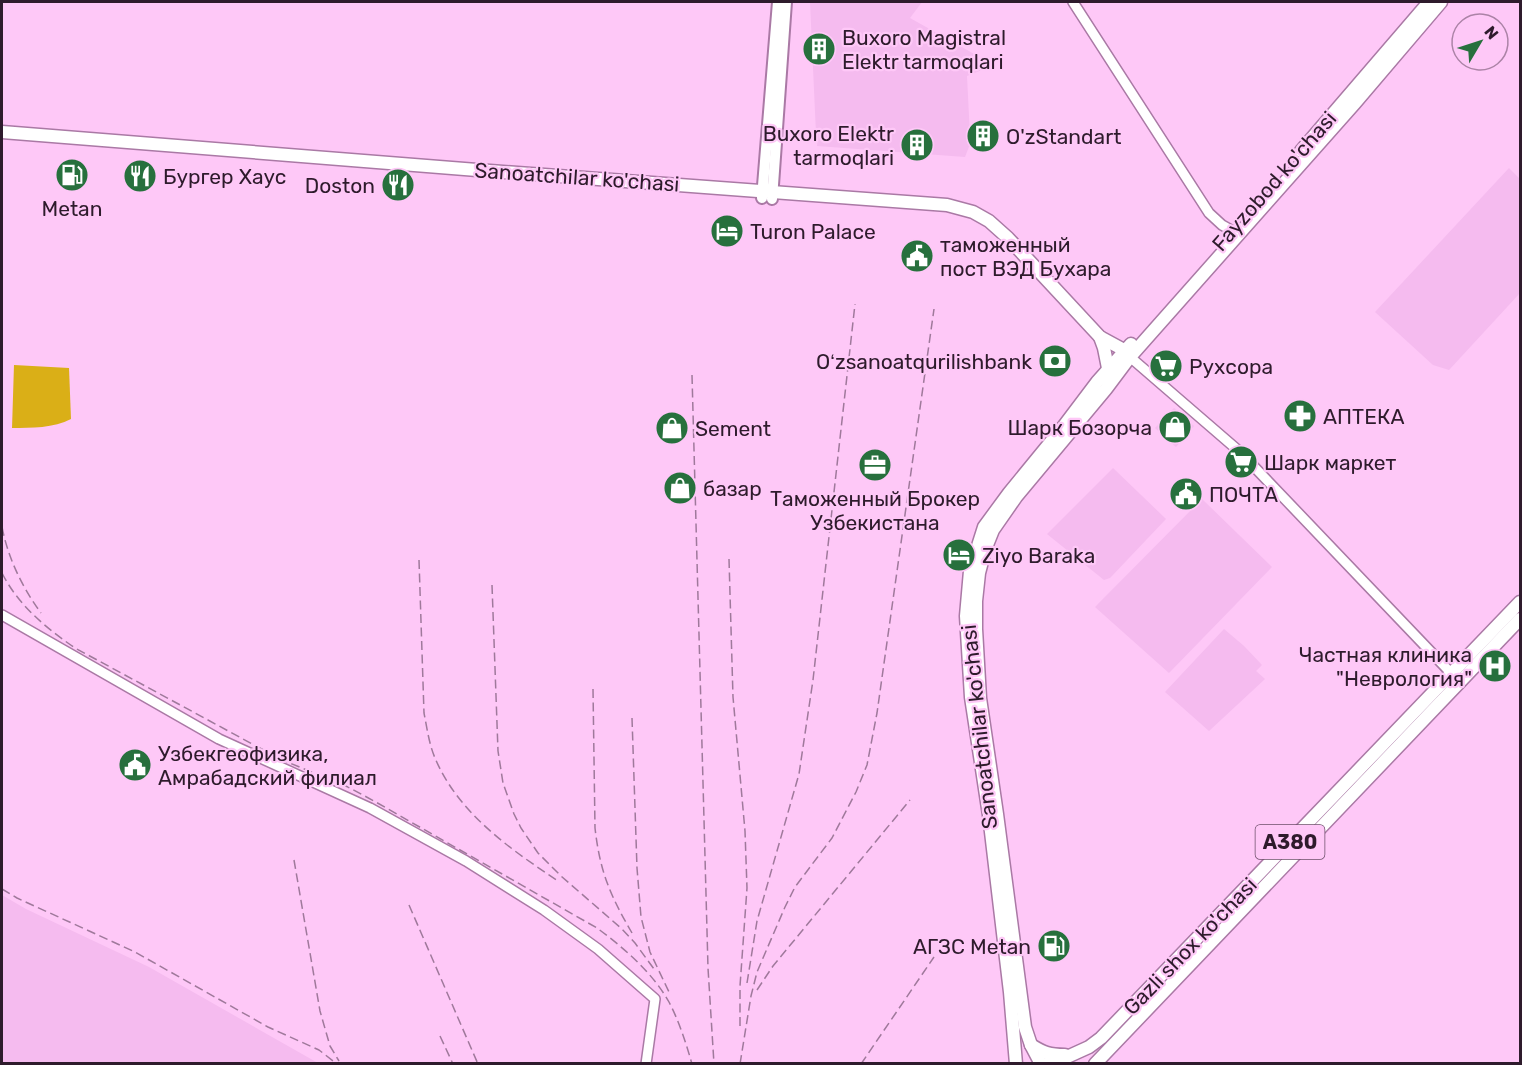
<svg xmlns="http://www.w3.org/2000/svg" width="1522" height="1065" viewBox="0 0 1522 1065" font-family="Rubik,sans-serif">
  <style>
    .built { fill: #f5bbef }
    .green { fill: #daaf17 }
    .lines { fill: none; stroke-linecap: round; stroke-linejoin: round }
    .tertiary-casing { stroke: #aa79a5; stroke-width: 12 }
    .secondary-casing { stroke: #aa79a5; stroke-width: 14 }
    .primary-casing { stroke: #aa79a5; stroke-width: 15 }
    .trunk-casing { stroke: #aa79a5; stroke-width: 15 }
    .tertiary { stroke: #fff; stroke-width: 9 }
    .secondary { stroke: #fff; stroke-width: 10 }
    .primary { stroke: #fff; stroke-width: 12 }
    .trunk { stroke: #fff; stroke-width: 12 }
    .rail { stroke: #9f799b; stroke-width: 1.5; stroke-dasharray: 9 4.5; stroke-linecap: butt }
    .labels { text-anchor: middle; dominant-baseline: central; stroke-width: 4.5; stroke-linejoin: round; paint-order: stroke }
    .shield { fill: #fec8f7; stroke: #6c4f69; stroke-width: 1.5 }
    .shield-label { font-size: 20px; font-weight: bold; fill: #2e1b2c }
    .poi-label { font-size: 21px; fill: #2e1b2c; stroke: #fec8f7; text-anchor: start }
    .street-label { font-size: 21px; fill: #2e1b2c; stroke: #fec8f7 }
  </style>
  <rect width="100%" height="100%" fill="#fec8f7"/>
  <!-- built -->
  <g class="built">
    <polygon points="810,2 922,2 910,18 976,55 987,68 967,76 970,136 972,139 965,157 817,146 818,134 816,134"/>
    <polygon points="1509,168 1520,179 1520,293 1449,370 1433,365 1375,312"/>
    <polygon points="1174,408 1194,426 1176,447 1155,428"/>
    <polygon points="1113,468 1166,519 1110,578 1104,580 1047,534"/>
    <polygon points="1202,499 1272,567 1169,673 1095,607"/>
    <polygon points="1224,629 1244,646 1262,665 1256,671 1265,679 1209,731 1165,692"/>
    <polygon points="2,895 26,909 149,967 318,1063 2,1063"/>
  </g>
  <!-- green -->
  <path class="green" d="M14,365L69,368L71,419C54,428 31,428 12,428Z"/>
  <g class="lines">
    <defs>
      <g id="tertiary">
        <polyline points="1073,2 1209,213 1222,225 1238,234"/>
        <polyline points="1130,357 1240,452 1451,673"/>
        <polyline points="2,615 219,739 370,808 466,861 544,910 598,949 655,999 646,1064"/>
      </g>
      <g id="secondary">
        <polyline points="762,198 778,2"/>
        <polyline points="772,199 786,2"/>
      </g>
      <g id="primary">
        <polyline points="2,132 477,170 947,205 973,212 989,221 1008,238 1100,337 1124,350 1129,356"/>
        <polyline points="1301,151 1429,2"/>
        <polyline points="1100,337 1104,348 1109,373"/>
        <polyline points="1016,1064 1010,992 989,815 971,697 966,616 970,571 984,527 1009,493 1063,427 1097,382 1131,344"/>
        <polyline points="1041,1064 1031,1045 1025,1027 997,814 980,698 976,629 976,601 979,573 985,550 993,530 1016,497 1106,389 1130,357 1355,103 1441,2"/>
      </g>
      <g id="trunk">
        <path d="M1031,1045C1044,1053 1049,1055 1065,1055"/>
        <polyline points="1047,1064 1067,1057 1089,1047 1101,1038 1520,602"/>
        <polyline points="1095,1064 1520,619"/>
      </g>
    </defs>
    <!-- tertiary casing -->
    <use href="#tertiary" class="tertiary-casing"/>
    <!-- secondary casing -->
    <use href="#secondary" class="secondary-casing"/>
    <!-- primary casing -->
    <use href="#primary" class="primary-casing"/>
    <!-- trunk casing -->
    <use href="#trunk" class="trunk-casing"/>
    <!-- tertiary -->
    <use href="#tertiary" class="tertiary"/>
    <!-- secondary -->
    <use href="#secondary" class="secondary"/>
    <!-- primary -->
    <use href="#primary" class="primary"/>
    <!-- trunk -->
    <use href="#trunk" class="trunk"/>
    <!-- rail -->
    <g class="rail">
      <polyline points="692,375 708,968 714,1064"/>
      <path d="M2,527C8,558 22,587 41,613"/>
      <polyline points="729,559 733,697 745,831 747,888 740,986 740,1027"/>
      <path d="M419,560L424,713C427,728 429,744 435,758C458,813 510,849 558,881"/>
      <path d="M2,573C18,605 46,628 75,648L280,759L348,787L374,801L597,928C624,948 652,972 669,1002C679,1021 686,1043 692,1064"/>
      <polyline points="492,585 498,751 503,783 514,814 521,828 538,853 561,876 622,929 635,943 654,969"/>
      <path d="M593,689L595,828C600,872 610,895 632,933"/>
      <polyline points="632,718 637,868 641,917 650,952 669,992"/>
      <polyline points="294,860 320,1011 330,1046 339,1061"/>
      <polyline points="2,889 17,898 135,952 268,1027 319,1050 337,1064"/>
      <polyline points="409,905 478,1064"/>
      <polyline points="747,983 757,921 799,774 813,680 855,304"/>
      <polyline points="757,990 773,966 910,800"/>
      <polyline points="440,1036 453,1064"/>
      <polyline points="740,1064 751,996 757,972 785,907 795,887 832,838 856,792 867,765 877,713 934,309"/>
      <polyline points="861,1064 934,957"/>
    </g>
  </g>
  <!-- icons -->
  <defs>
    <symbol id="building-disc" viewBox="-11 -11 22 22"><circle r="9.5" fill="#27703d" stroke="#fec8f7"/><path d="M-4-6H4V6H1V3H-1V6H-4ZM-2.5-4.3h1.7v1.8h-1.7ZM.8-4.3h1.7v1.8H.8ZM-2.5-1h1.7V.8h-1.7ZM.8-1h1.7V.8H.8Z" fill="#fff"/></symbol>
    <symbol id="fuel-disc" viewBox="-11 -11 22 22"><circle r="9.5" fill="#27703d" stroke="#fec8f7"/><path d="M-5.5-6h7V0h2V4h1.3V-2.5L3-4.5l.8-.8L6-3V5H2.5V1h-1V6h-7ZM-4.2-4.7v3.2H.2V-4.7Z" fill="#fff"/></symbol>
    <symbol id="restaurant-disc" viewBox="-11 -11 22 22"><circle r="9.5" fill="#27703d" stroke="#fec8f7"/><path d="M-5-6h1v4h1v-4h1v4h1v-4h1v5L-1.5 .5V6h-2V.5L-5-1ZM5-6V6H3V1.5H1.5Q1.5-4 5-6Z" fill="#fff"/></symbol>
    <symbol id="hotel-disc" viewBox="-11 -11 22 22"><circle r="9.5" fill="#27703d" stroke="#fec8f7"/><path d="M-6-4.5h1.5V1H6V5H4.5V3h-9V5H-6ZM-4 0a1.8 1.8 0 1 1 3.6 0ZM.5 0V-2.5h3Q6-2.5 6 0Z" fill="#fff"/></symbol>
    <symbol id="civic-disc" viewBox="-11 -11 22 22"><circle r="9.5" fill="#27703d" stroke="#fec8f7"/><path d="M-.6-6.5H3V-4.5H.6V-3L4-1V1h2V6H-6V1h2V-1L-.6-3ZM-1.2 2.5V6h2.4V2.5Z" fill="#fff"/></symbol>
    <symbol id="bank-disc" viewBox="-11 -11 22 22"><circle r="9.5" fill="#27703d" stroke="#fec8f7"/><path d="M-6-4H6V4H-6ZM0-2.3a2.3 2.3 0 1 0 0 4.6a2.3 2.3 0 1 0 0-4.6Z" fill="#fff"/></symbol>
    <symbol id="supermarket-disc" viewBox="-11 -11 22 22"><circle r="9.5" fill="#27703d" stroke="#fec8f7"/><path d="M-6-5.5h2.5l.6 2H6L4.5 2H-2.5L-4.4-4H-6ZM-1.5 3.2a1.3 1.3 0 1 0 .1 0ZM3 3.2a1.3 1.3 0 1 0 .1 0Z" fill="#fff"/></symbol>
    <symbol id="pharmacy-disc" viewBox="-11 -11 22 22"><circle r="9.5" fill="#27703d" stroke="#fec8f7"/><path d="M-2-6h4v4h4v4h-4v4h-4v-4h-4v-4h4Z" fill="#fff"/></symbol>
    <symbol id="shop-disc" viewBox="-11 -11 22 22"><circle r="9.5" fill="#27703d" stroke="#fec8f7"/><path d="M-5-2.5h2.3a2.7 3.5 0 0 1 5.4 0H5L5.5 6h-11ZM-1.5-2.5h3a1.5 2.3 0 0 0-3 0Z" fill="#fff"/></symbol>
    <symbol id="office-disc" viewBox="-11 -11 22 22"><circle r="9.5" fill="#27703d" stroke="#fec8f7"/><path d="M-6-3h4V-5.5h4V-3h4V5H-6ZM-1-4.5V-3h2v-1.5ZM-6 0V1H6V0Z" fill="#fff"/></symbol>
    <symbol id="hospital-disc" viewBox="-11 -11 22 22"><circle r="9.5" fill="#27703d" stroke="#fec8f7"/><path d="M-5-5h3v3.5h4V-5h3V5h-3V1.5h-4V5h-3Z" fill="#fff"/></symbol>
  </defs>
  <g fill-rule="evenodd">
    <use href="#building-disc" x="800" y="30" width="38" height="38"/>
    <use href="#building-disc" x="964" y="117" width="38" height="38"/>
    <use href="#building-disc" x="898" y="126" width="38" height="38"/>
    <use href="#fuel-disc" x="53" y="156" width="38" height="38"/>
    <use href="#restaurant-disc" x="121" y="157" width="38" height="38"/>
    <use href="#restaurant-disc" x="379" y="166" width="38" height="38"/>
    <use href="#hotel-disc" x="708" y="212" width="38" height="38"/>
    <use href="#civic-disc" x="898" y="237" width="38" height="38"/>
    <use href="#bank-disc" x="1036" y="342" width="38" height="38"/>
    <use href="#supermarket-disc" x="1147" y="347" width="38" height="38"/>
    <use href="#pharmacy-disc" x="1281" y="397" width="38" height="38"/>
    <use href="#shop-disc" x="1156" y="408" width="38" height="38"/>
    <use href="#shop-disc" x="653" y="409" width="38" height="38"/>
    <use href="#supermarket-disc" x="1222" y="443" width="38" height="38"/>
    <use href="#office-disc" x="856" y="446" width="38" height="38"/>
    <use href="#shop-disc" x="661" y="469" width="38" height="38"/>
    <use href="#civic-disc" x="1167" y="475" width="38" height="38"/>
    <use href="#hotel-disc" x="940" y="536" width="38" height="38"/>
    <use href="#hospital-disc" x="1476" y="647" width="38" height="38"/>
    <use href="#civic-disc" x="116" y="746" width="38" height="38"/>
    <use href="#fuel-disc" x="1035" y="927" width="38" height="38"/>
  </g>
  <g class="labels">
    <!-- shield labels -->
    <rect class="shield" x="1255.5" y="825" width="69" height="34" rx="4.5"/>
    <g class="shield-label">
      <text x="1290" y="842">A380</text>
    </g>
    <!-- poi labels -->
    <g class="poi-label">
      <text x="842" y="37">Buxoro Magistral<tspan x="842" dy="24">Elektr tarmoqlari</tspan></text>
      <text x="894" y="133" text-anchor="end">Buxoro Elektr<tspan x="894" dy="24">tarmoqlari</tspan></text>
      <text x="1006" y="136">O'zStandart</text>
      <text x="163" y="176">Бургер Хаус</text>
      <text x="375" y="185" text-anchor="end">Doston</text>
      <text x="72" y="208" text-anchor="middle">Metan</text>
      <text x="750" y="231">Turon Palace</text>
      <text x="940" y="244">таможенный<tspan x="940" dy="24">пост ВЭД Бухара</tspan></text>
      <text x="1032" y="361" text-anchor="end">Oʻzsanoatqurilishbank</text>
      <text x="1189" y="366">Рухсора</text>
      <text x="1323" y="416">АПТЕКА</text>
      <text x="1152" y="427" text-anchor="end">Шарк Бозорча</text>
      <text x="695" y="428">Sement</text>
      <text x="1264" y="462">Шарк маркет</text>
      <text x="703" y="488">базар</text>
      <text x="1209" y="494">ПОЧТА</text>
      <text x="875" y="498" text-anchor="middle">Таможенный Брокер<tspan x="875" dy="24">Узбекистана</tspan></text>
      <text x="982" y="555">Ziyo Baraka</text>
      <text x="1472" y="654" text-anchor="end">Частная клиника<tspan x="1472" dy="24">"Неврология"</tspan></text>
      <text x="158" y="753">Узбекгеофизика,<tspan x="158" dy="24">Амрабадский филиал</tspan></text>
      <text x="1031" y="946" text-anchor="end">АГЗС Metan</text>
    </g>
    <!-- street labels -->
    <g class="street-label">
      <text transform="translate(577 177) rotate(4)">Sanoatchilar ko'chasi</text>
      <text transform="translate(1274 181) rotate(-49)">Fayzobod ko'chasi</text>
      <text transform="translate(979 727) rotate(-96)">Sanoatchilar ko'chasi</text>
      <text transform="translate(1190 946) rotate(-46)">Gazli shox ko'chasi</text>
    </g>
  </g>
  <!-- border -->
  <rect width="1522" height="1065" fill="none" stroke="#2e1b2c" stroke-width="6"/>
  <!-- north arrow -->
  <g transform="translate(1480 42) rotate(51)"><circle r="28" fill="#fec8f7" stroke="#ab83a6" stroke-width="1.5"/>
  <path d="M0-4.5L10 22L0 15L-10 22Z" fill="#27703d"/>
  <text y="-9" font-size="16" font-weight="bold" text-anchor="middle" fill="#2e1b2c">N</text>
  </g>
</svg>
